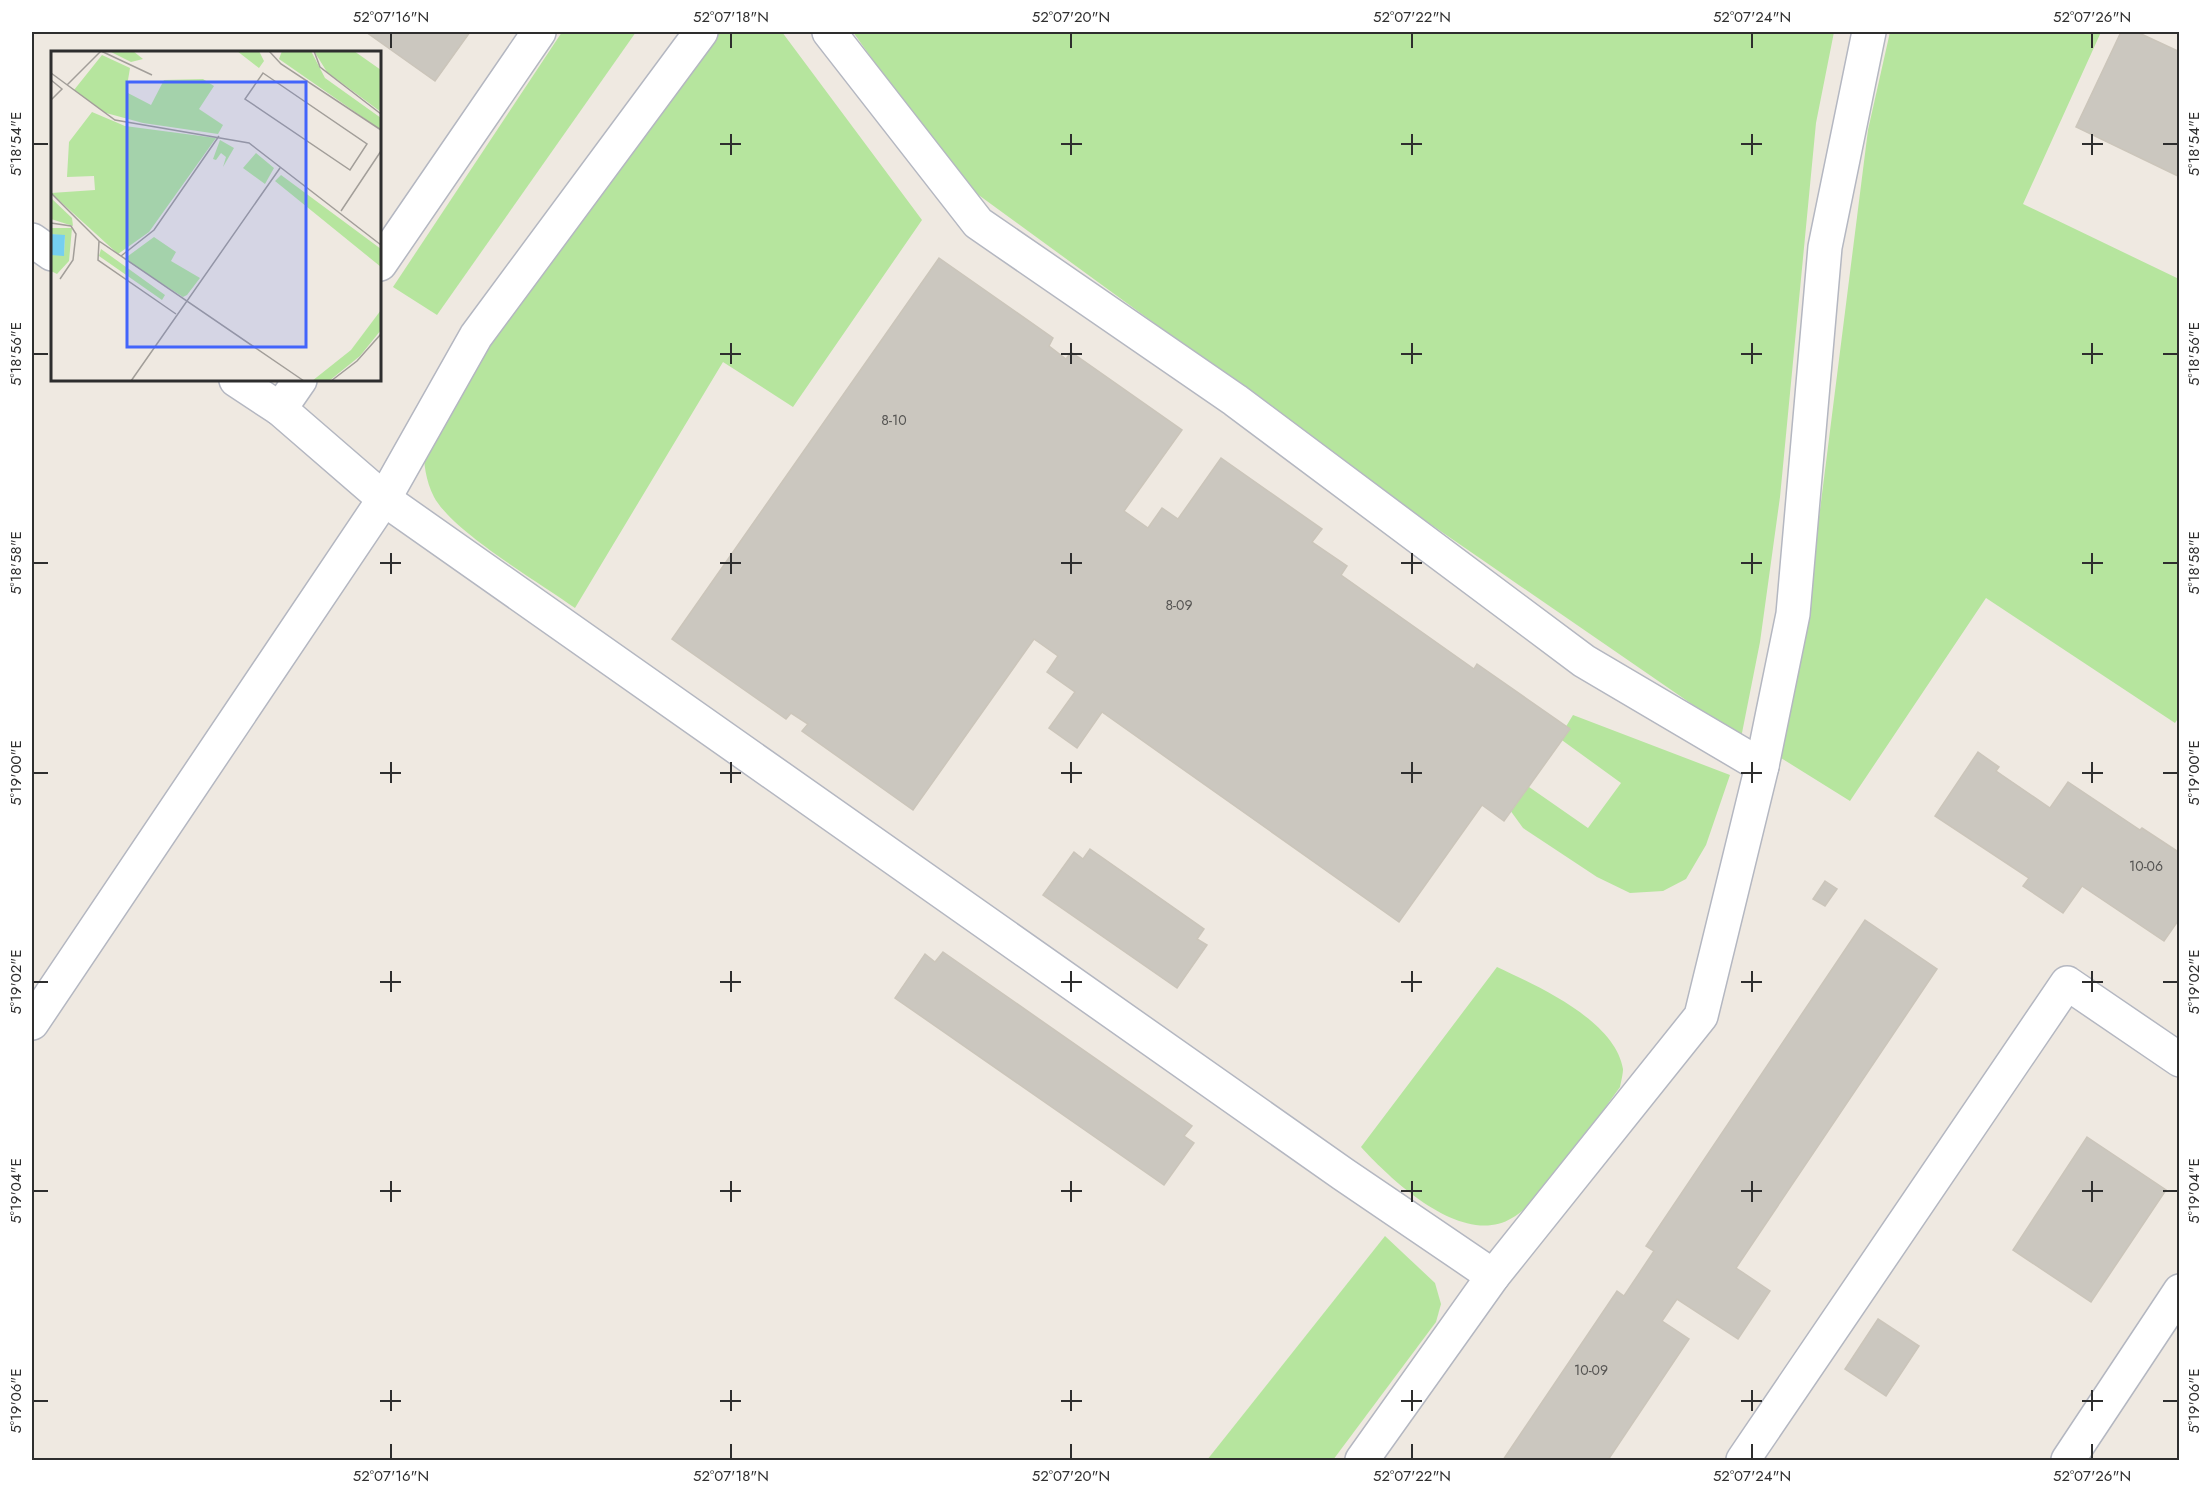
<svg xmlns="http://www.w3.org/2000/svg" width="2211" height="1492" viewBox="0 0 2211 1492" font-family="Jost,sans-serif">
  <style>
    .green { fill: #b6e59e }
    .building { fill: #cbc7bf; stroke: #cbc5ba; stroke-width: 1.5 }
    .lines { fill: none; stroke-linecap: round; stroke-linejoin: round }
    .minor-casing { stroke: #b4b7c1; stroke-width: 36 }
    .minor { stroke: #fff; stroke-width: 33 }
    .ticks { fill: none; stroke: #2e2e2e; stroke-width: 2 }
    .labels { text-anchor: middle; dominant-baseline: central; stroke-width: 6; stroke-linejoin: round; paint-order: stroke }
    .number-label { font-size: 14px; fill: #555452 }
    .inset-road { fill: none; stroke: #a29e99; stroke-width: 1.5 }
    .view { fill: #4264fb; fill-opacity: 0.15; stroke: #4264fb; stroke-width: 3 }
    .inset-edge { fill: none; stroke: #2e2e2e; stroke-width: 3 }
    .neatline { fill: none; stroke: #2e2e2e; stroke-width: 2 }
    .ticks-label { font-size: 15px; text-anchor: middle; fill: #2e2e2e }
  </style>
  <rect width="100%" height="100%" fill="#efe9e1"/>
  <!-- green -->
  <g class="green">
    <polygon points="562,32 636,32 437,315 393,287"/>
    <path d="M689,32H782L922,220L793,407L723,362L575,608C540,583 453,532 434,497C423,475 423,453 424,429Z"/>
    <polygon points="853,32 1834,32 1816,123 1780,497 1760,642 1741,738 1423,519 958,180"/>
    <polygon points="1890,32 2101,32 2023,204 2179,279 2179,717 2175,723 1986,598 1850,801 1781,758 1800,654 1820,510 1868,130"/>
    <polygon points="1573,715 1730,775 1706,845 1686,879 1663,891 1630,893 1597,877 1523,828 1502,799 1516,778 1588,828 1621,783 1559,738"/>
    <path d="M1497,967C1537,986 1615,1020 1623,1069C1623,1074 1621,1082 1620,1087C1594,1122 1547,1198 1512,1218C1463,1248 1392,1181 1361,1147Z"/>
    <polygon points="1385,1236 1435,1283 1441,1304 1436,1322 1333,1460 1207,1460"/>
  </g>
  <!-- building -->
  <g class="building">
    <polygon points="366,32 470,32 435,81"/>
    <polygon points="2121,32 2137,32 2180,52 2180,177 2076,127"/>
    <polygon points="939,258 1053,338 1049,346 1066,359 1071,352 1182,430 1124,511 1148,528 1162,508 1178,519 1221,458 1322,529 1312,542 1347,566 1341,575 1474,669 1477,664 1570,729 1504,821 1482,805 1399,922 1102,712 1077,748 1049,728 1075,692 1047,672 1058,656 1034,639 913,810 802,731 808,724 791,713 786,719 672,639"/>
    <polygon points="1978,752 1999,767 1996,771 2050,808 2068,782 2140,830 2142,828 2180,853 2180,918 2164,941 2082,886 2063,913 2023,886 2029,878 1935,816"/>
    <polygon points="1090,849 1204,929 1197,939 1207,945 1177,988 1043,895 1074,852 1083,859"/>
    <polygon points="1825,881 1837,889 1825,906 1813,899"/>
    <polygon points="1865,920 1937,969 1736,1268 1770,1291 1738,1339 1677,1299 1662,1321 1689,1339 1608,1460 1503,1460 1617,1291 1624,1296 1654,1251 1646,1246"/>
    <polygon points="943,952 1192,1126 1184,1136 1194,1143 1164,1185 895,998 925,954 935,962"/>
    <polygon points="2087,1137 2166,1190 2091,1302 2013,1250"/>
    <polygon points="1878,1319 1919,1346 1886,1396 1845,1369"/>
  </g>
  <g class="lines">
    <defs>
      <g id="minor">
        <polyline points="829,32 978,223 1235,400 1584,661 1762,766"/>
        <polyline points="32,240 52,254"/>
        <polyline points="380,264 539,32"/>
        <polyline points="236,380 280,409 384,499 1343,1174 1493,1276"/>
        <polyline points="280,409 300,380"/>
        <polyline points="32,1023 384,499 476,336 701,32"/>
        <polyline points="1362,1460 1493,1276 1701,1016 1762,766 1793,614 1825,247 1869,32"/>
        <polyline points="1743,1460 2067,983 2180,1060"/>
        <polyline points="2068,1460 2180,1291"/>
      </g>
    </defs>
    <!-- minor casing -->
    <use href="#minor" class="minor-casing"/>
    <!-- minor -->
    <use href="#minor" class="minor"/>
  </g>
  <!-- ticks -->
  <path class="ticks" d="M391,33V48M731,33V48M1071,33V48M1412,33V48M1752,33V48M2092,33V48M731,134V155M1071,134V155M1412,134V155M1752,134V155M2092,134V155M33,144H48M720,144H741M1061,144H1082M1401,144H1422M1741,144H1762M2082,144H2103M2163,144H2178M731,343V364M1071,343V364M1412,343V364M1752,343V364M2092,343V364M33,354H48M720,354H741M1061,354H1082M1401,354H1422M1741,354H1762M2082,354H2103M2163,354H2178M391,553V574M731,553V574M1071,553V574M1412,553V574M1752,553V574M2092,553V574M33,563H48M380,563H401M720,563H741M1061,563H1082M1401,563H1422M1741,563H1762M2082,563H2103M2163,563H2178M391,762V783M731,762V783M1071,762V783M1412,762V783M1752,762V783M2092,762V783M33,773H48M380,773H401M720,773H741M1061,773H1082M1401,773H1422M1741,773H1762M2082,773H2103M2163,773H2178M391,971V992M731,971V992M1071,971V992M1412,971V992M1752,971V992M2092,971V992M33,982H48M380,982H401M720,982H741M1061,982H1082M1401,982H1422M1741,982H1762M2082,982H2103M2163,982H2178M391,1181V1202M731,1181V1202M1071,1181V1202M1412,1181V1202M1752,1181V1202M2092,1181V1202M33,1191H48M380,1191H401M720,1191H741M1061,1191H1082M1401,1191H1422M1741,1191H1762M2082,1191H2103M2163,1191H2178M391,1390V1411M731,1390V1411M1071,1390V1411M1412,1390V1411M1752,1390V1411M2092,1390V1411M33,1401H48M380,1401H401M720,1401H741M1061,1401H1082M1401,1401H1422M1741,1401H1762M2082,1401H2103M2163,1401H2178M391,1444V1459M731,1444V1459M1071,1444V1459M1412,1444V1459M1752,1444V1459M2092,1444V1459"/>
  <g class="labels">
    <!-- number labels -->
    <g class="number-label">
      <text x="894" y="420">8-10</text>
      <text x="1179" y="605">8-09</text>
      <text x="2146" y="866">10-06</text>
      <text x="1591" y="1370">10-09</text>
    </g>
  </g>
  <!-- overview -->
  <g transform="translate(51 51)">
    <rect width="330" height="330" fill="#efe9e1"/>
    <path d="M58,0H82L92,8L80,11ZM186,0H208L213,10L208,17ZM231,0H260L274,27L330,67V79L228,8ZM263,0H303L330,19V61L276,21ZM51,4L79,17L75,41L100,54L113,29L152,28L163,35L148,58L172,74L167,83L92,72L55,62L23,39ZM41,61L74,75L165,87L98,181L67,203L0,142L44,139L43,125L16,126L18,91ZM169,89L183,97L172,116L175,106L170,102L165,109L162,108ZM205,102L223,117L214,133L192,117ZM230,124L330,198V216L224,130ZM0,147L21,167L22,175L0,168ZM0,177H21L18,210L6,223L0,220V204H13L14,185L0,183ZM103,186L125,201L120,210L149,227L136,244L132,246L73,208ZM50,198L114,244L111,249L48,205ZM330,259V279L309,305L278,330H261L300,299Z" fill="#b6e59e"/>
    <path d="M0,183L14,184L13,205L0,204Z" fill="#75cff0"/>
    <path class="inset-road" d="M50,0L101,24M218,0L230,13L330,79M263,0L269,16L330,63M0,22L64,69L198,92L330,194M212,22L316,93L299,119L194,48ZM0,29L11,38L0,49M16,34L50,0M0,142L48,190L253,330M290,160L330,100M0,172L20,175L25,183L22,209L9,228M48,190L47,209L125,263M70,205L103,179L168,85M80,330L229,117M280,330L306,310L330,283"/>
    <path class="view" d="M76,31H255V296H76Z"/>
    <rect width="330" height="330" class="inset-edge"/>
  </g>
  <!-- border -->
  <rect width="2211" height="1492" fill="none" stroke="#ffffff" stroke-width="66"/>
  <rect x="33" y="33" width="2145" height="1426" class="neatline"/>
  <g class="ticks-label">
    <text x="391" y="22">52°07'16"N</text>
    <text x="731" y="22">52°07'18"N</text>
    <text x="1071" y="22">52°07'20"N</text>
    <text x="1412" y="22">52°07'22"N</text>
    <text x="1752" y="22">52°07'24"N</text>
    <text x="2092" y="22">52°07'26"N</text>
    <text transform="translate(2194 144) rotate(-90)" y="5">5°18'54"E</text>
    <text transform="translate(16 144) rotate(-90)" y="5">5°18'54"E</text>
    <text transform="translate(2194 354) rotate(-90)" y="5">5°18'56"E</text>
    <text transform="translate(16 354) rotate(-90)" y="5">5°18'56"E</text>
    <text transform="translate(2194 563) rotate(-90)" y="5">5°18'58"E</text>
    <text transform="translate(16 563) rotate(-90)" y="5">5°18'58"E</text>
    <text transform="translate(2194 773) rotate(-90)" y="5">5°19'00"E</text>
    <text transform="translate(16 773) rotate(-90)" y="5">5°19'00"E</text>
    <text transform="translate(2194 982) rotate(-90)" y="5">5°19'02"E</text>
    <text transform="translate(16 982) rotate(-90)" y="5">5°19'02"E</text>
    <text transform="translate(16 1191) rotate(-90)" y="5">5°19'04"E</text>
    <text transform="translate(2194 1191) rotate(-90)" y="5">5°19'04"E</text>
    <text transform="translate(16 1401) rotate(-90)" y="5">5°19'06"E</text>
    <text transform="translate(2194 1401) rotate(-90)" y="5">5°19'06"E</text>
    <text x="391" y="1481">52°07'16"N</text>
    <text x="731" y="1481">52°07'18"N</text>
    <text x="1071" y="1481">52°07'20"N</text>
    <text x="1412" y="1481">52°07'22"N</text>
    <text x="1752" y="1481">52°07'24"N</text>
    <text x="2092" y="1481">52°07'26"N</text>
  </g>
</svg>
